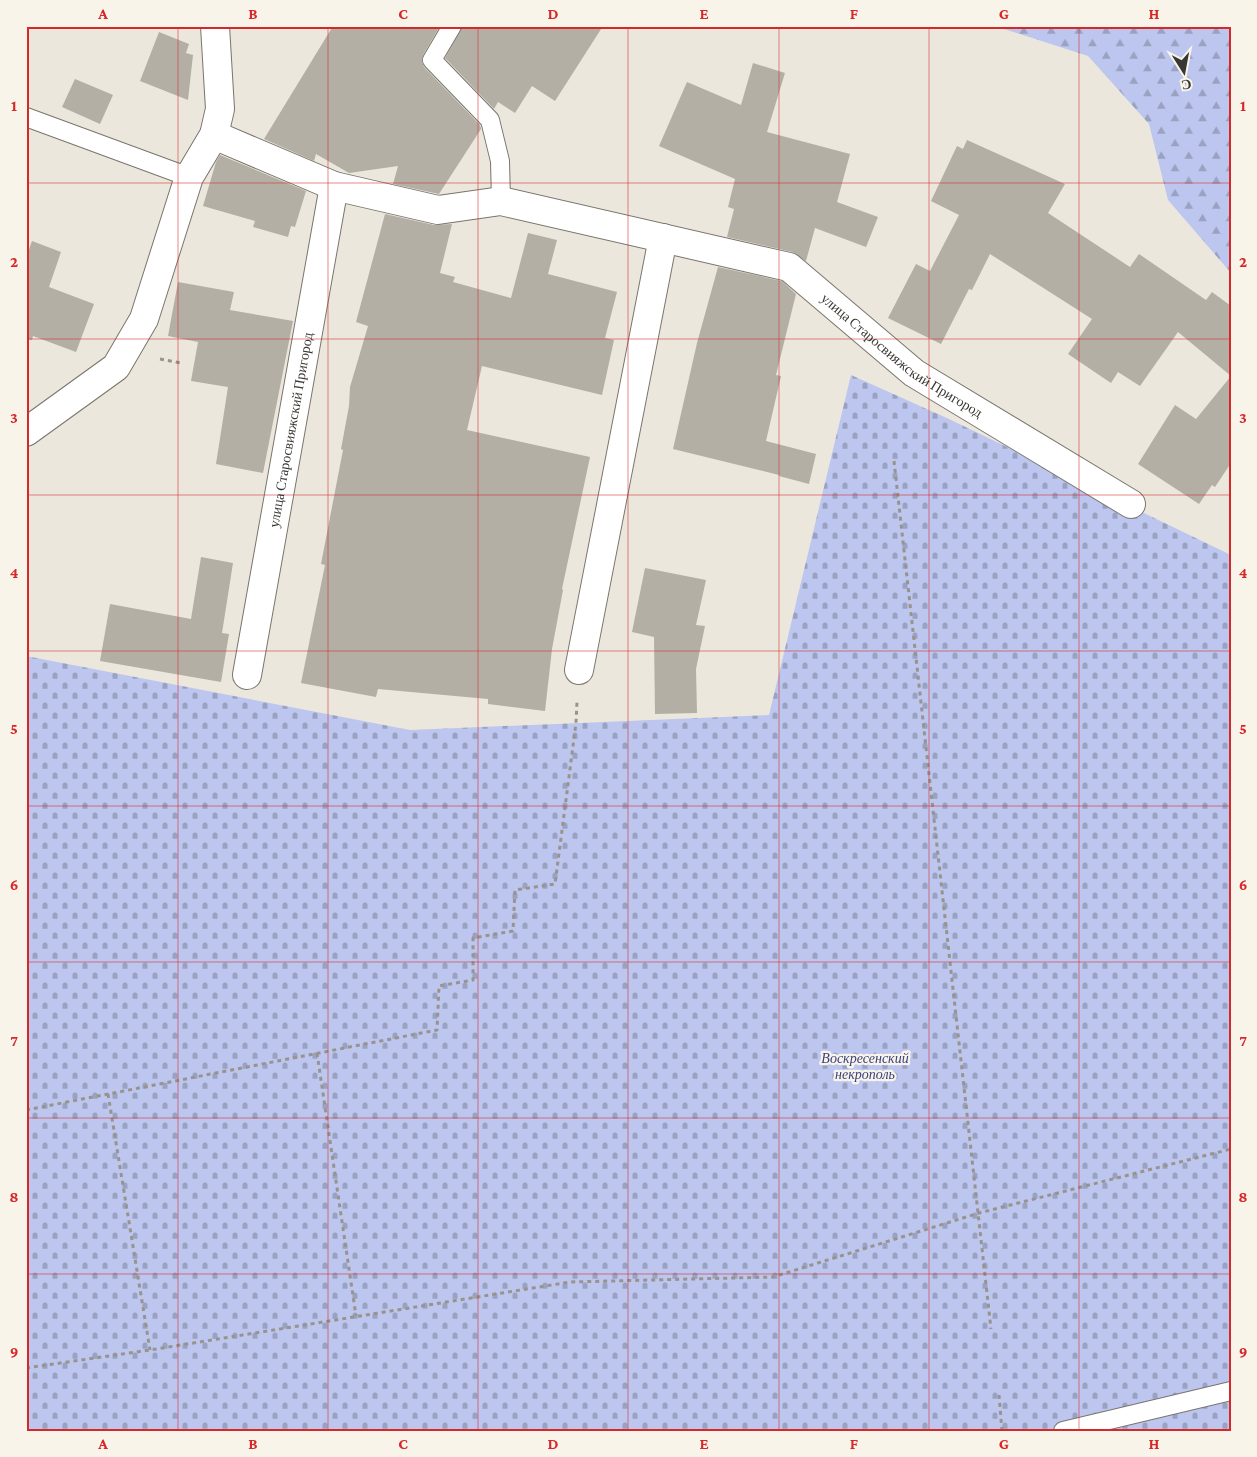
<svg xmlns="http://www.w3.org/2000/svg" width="1257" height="1457" viewBox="0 0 1257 1457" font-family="'Crimson Pro',serif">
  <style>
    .forest { fill: url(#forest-firs) }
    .cemetery { fill: url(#cemetery-stones) }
    .building { fill: #b3afa5 }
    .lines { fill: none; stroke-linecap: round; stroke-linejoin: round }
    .service-casing { stroke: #7a756c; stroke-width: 20 }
    .minor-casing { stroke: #7a756c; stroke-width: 30 }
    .path { stroke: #98948d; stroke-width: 3; stroke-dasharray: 4 4; stroke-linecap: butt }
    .service { stroke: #fff; stroke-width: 18 }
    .minor { stroke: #fff; stroke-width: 28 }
    .grid { fill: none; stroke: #d62828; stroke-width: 1; stroke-opacity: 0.55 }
    .labels { text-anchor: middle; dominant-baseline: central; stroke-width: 4.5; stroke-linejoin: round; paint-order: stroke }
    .street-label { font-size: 14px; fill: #393733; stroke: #f9f4ea }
    .park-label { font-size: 14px; font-style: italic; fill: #39427f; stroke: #f9f4ea }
    .neatline { fill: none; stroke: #d62828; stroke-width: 2 }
    .grid-label { font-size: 16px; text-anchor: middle; font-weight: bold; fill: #d62828 }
  </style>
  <defs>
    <pattern id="forest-firs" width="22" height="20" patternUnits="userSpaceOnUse" patternTransform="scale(1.25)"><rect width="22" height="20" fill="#bcc6ef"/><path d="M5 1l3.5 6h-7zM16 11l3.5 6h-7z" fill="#9aa2c2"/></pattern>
    <pattern id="cemetery-stones" width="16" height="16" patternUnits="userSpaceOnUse" patternTransform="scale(1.25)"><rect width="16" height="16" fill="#bcc6ef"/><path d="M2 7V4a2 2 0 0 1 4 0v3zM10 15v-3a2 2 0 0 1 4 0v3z" fill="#9aa2c2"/></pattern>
  </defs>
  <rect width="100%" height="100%" fill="#ece7dd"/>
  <!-- forest -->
  <polygon class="forest" points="995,26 1231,26 1231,273 1168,200 1149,124 1088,56"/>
  <!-- cemetery -->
  <polygon class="cemetery" points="851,375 949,419 1231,555 1231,1431 26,1431 26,656 410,730 769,715"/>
  <!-- building -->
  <g class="building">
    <polygon points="333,26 440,26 423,55 422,62 424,67 480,125 481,129 439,194 393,184 398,166 349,173 316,154 314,161 264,139"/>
    <polygon points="463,26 603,26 555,101 532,86 515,113 498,102 494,109 445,58"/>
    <polygon points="159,32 189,44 186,53 193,55 188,100 140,81"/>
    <polygon points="753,63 785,73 767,132 850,154 837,202 878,217 866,247 815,228 806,261 792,252 727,237 734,209 728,207 735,179 659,146 687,82 741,105"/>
    <polygon points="75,79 113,95 100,124 62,107"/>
    <polygon points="967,140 1065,184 1048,213 1130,267 1139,254 1206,300 1212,292 1231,306 1231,376 1178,332 1140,386 1118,372 1111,383 1068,354 1092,319 990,254 972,290 969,289 941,344 888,318 916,264 930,271 959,215 931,201 957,146 963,149"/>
    <polygon points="220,155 306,191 295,227 291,226 288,237 253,227 255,221 203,206 216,162"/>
    <polygon points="385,214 434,225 452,224 440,273 455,277 453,282 511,298 528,233 557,240 548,274 617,292 605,338 614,340 602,395 482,366 467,430 590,457 562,589 563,590 552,649 545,711 488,704 488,699 378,689 376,697 301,683 325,565 321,564 343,450 341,449 349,406 350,387 368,326 356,322"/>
    <polygon points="32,241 61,252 49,287 94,304 76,352 33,336 32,340 26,339 26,258"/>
    <polygon points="718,267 782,281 796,294 776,375 781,376 766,441 816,454 809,484 779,476 779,475 673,449 697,343"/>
    <polygon points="178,282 234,292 230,310 293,321 263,473 216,464 228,387 191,381 198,342 168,336"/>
    <polygon points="1231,376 1231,463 1215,487 1212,485 1199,504 1138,464 1175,405 1196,419"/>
    <polygon points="201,557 233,563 222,633 229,634 221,682 100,661 110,604 191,619"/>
    <polygon points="645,568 706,580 696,625 705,626 696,669 697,713 655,714 654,637 632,632"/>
  </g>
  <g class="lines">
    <defs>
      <g id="service">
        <polyline points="452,26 432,60 490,120 500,161 501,201"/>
        <polyline points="26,117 189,177"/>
        <polyline points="1063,1431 1231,1391"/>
      </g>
      <g id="minor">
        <path id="s1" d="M214,135L334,186L438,210L501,201L789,267L914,373L1131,504"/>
        <polyline points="26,432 116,367 144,319 189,177 214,135 220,109 215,26"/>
        <polyline points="579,670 663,238"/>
        <path id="s2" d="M247,675L334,186"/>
      </g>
    </defs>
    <!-- service casing -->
    <use href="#service" class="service-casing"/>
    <!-- minor casing -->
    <use href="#minor" class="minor-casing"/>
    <!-- path -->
    <g class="path">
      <polyline points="160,359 181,363"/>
      <polyline points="894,461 991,1329"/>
      <polyline points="317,1053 356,1316"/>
      <polyline points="108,1094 150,1350"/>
      <polyline points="26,1110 437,1030 439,986 473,980 473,938 513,931 515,890 555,884 576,723 577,702"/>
      <polyline points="26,1368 150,1350 570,1282 773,1277 979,1213 1231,1149"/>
      <polyline points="999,1395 1002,1431"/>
    </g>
    <!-- service -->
    <use href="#service" class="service"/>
    <!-- minor -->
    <use href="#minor" class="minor"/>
  </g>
  <!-- grid -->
  <path class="grid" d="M178,26V1431M328,26V1431M478,26V1431M628,26V1431M779,26V1431M929,26V1431M1079,26V1431M26,183H1231M26,339H1231M26,495H1231M26,651H1231M26,806H1231M26,962H1231M26,1118H1231M26,1274H1231"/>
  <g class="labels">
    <!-- street labels -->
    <g class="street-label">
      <text stroke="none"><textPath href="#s1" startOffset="740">улица Старосвияжский Пригород</textPath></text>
      <text stroke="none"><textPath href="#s2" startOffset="249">улица Старосвияжский Пригород</textPath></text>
    </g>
    <!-- park labels -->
    <g class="park-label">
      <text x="865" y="1058">Воскресенский<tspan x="865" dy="16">некрополь</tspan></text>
    </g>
  </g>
  <!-- border -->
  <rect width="1257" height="1457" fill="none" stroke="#f9f4ea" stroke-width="55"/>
  <!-- north arrow -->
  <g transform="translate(1184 72) rotate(169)" stroke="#f9f4ea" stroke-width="4" paint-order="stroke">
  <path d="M0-4L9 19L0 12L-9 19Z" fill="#393733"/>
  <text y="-8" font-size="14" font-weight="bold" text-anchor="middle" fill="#393733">С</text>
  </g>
  <rect x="28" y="28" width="1202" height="1402" class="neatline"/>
  <g class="grid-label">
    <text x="103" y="19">A</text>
    <text x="253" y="19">B</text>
    <text x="403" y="19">C</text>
    <text x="553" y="19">D</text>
    <text x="704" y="19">E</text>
    <text x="854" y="19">F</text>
    <text x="1004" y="19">G</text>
    <text x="1154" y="19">H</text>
    <text x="14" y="111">1</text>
    <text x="1243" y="111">1</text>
    <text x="14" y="267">2</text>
    <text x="1243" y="267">2</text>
    <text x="14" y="423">3</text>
    <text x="1243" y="423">3</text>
    <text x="14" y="578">4</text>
    <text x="1243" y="578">4</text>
    <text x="14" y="734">5</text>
    <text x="1243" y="734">5</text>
    <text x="14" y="890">6</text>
    <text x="1243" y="890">6</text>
    <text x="14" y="1046">7</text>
    <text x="1243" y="1046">7</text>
    <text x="14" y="1202">8</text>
    <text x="1243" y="1202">8</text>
    <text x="14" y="1357">9</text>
    <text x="1243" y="1357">9</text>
    <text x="103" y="1449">A</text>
    <text x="253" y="1449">B</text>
    <text x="403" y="1449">C</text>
    <text x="553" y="1449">D</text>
    <text x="704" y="1449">E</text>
    <text x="854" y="1449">F</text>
    <text x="1004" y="1449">G</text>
    <text x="1154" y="1449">H</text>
  </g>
</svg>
